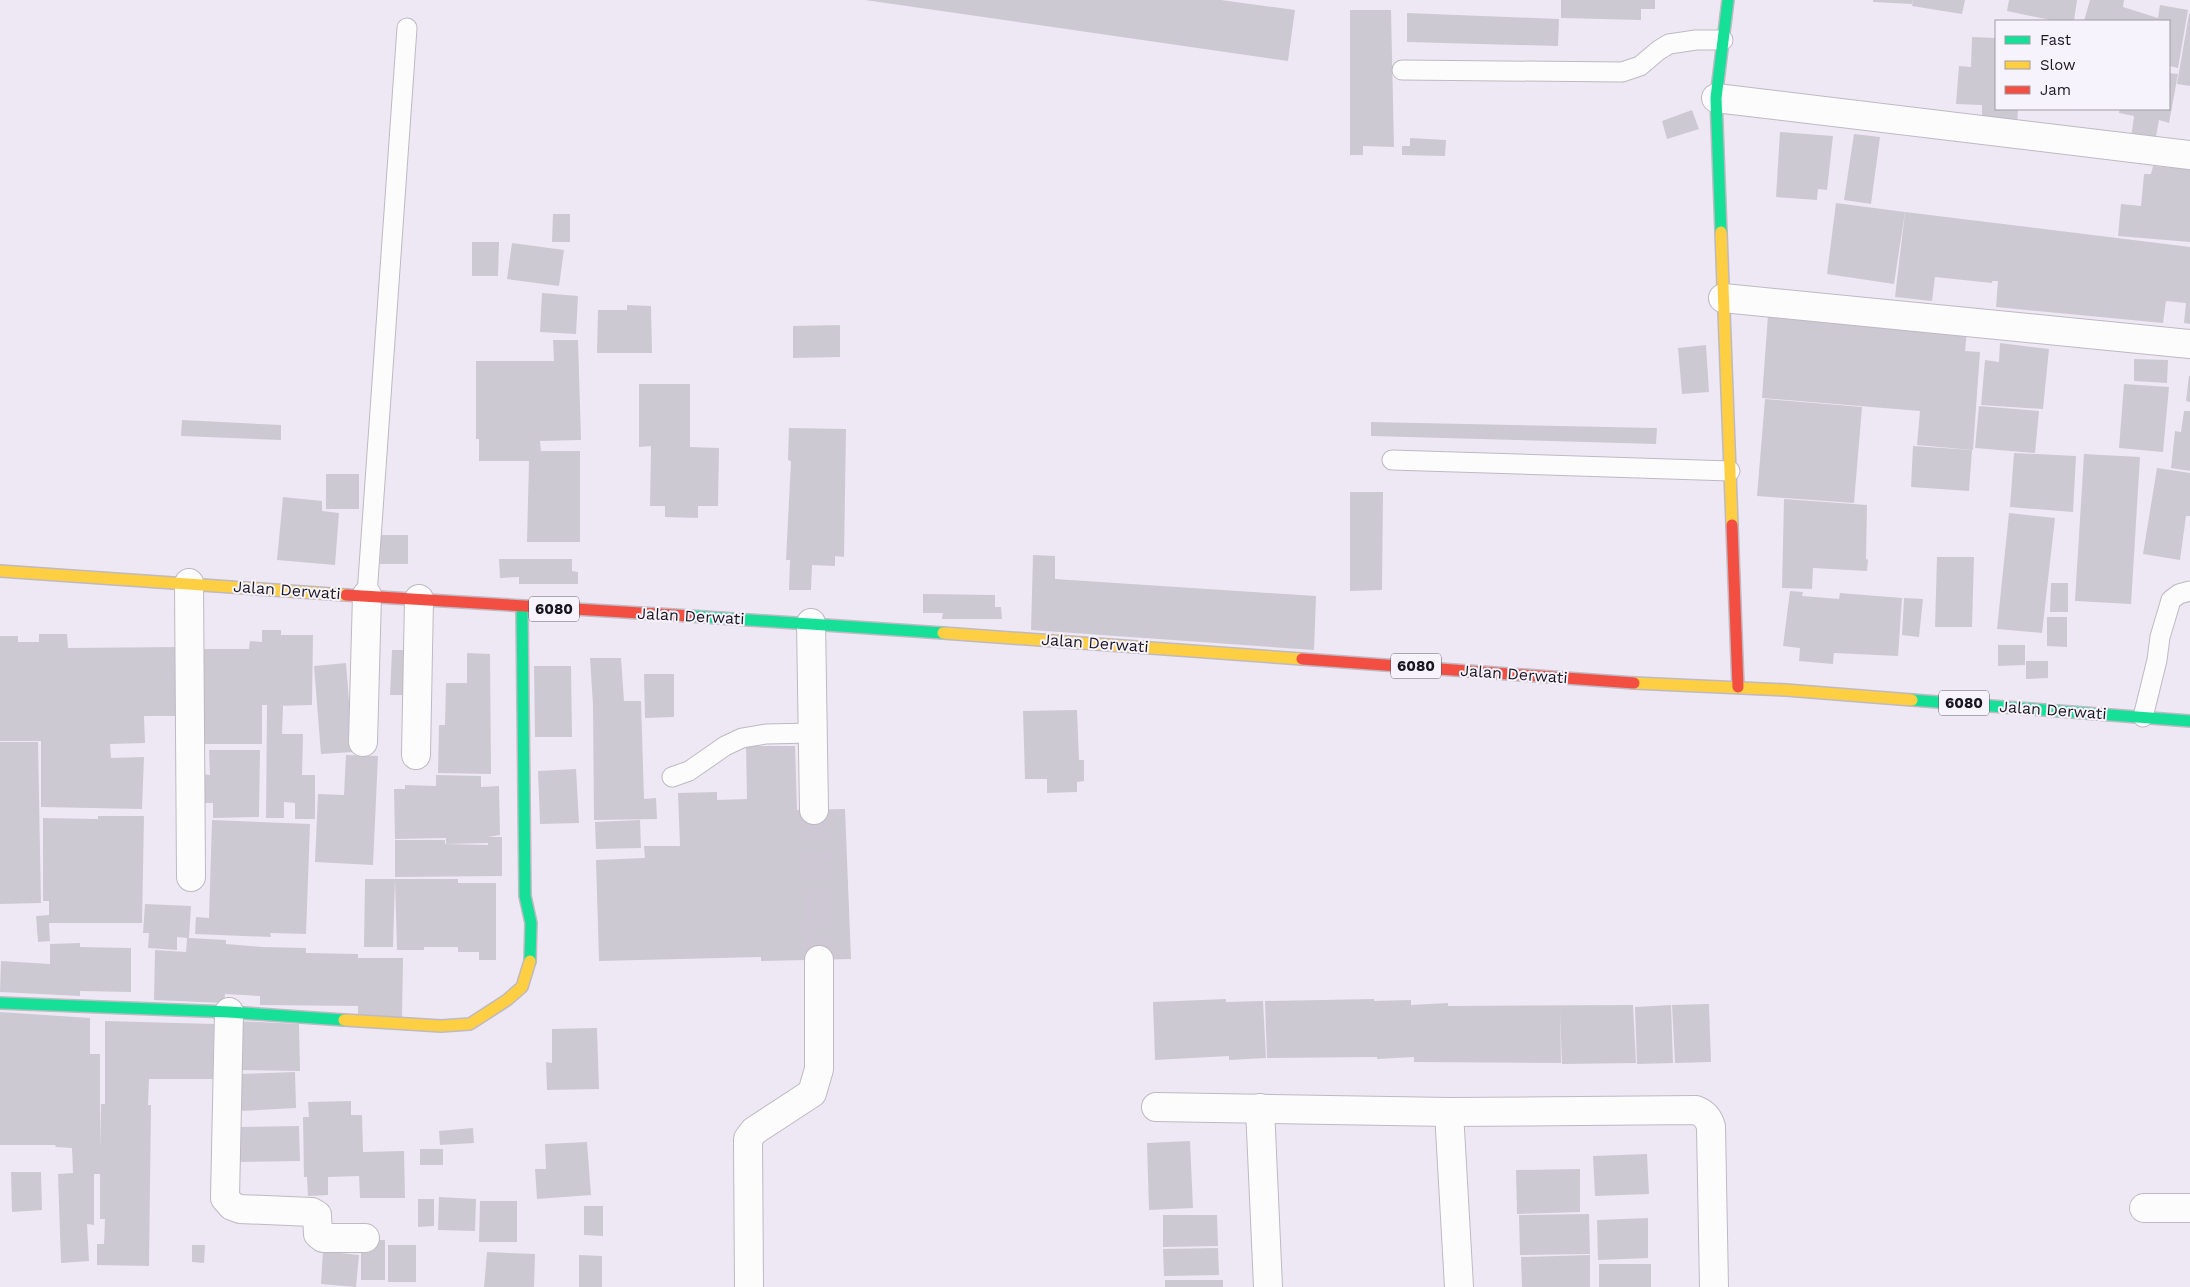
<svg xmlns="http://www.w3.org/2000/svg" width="2190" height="1287" viewBox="0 0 2190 1287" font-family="'Work Sans',sans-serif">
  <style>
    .building { fill: #cdc9d2 }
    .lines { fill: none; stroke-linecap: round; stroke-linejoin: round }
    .street-tunnel { stroke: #cec8d4; stroke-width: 28; stroke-dasharray: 28 14; stroke-linecap: butt }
    .lane-casing { stroke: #beb9c2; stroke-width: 21 }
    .street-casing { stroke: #beb9c2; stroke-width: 30 }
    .fast-casing { stroke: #beb9c2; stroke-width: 14 }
    .slow-casing { stroke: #beb9c2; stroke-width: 14 }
    .jam-casing { stroke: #beb9c2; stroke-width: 14 }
    .lane { stroke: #fcfcfd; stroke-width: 19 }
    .street { stroke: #fcfcfd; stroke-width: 28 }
    .fast { stroke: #16e098; stroke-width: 11 }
    .slow { stroke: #ffcf43; stroke-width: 11 }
    .jam { stroke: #f24e42; stroke-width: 11 }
    .labels { text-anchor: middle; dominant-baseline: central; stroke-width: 4; stroke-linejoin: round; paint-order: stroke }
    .shield { fill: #f7f3fc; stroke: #5c5861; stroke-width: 1 }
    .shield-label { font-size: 15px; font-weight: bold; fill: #1a161e }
    .street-label { font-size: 16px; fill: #1a161e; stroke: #f7f3fc }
  </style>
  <rect width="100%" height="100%" fill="#eee8f4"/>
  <!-- building -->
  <g class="building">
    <polygon points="865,0 1221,0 1295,10 1288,61"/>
    <polygon points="1561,0 1655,0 1655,9 1641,9 1641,20 1561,18"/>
    <polygon points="1873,0 1913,0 1912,4 1873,2"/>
    <polygon points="1913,0 1965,0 1962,14 1912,6"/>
    <polygon points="2009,0 2077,0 2074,21 2055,21 2007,11"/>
    <polygon points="2090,0 2124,0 2123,7 2158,18 2160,5 2188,10 2178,68 2169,66 2169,21 2084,21"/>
    <polygon points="1350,10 1391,10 1394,147 1363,146 1363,155 1350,155"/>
    <polygon points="1407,13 1559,19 1558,46 1407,42"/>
    <polygon points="2189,14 2190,14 2190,86 2177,84"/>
    <polygon points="1972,37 1996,38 1996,109 2018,109 2017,127 1982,126 1982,105 1956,104 1959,66 1971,67"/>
    <polygon points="2169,73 2178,74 2169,123 2159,120 2155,142 2131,138 2134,116 2119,113 2120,109 2169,109"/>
    <polygon points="1692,110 1699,129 1667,139 1662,121"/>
    <polygon points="1780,132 1833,136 1827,190 1818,189 1817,200 1776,197"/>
    <polygon points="1854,134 1880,137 1871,204 1844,200"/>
    <polygon points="1410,138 1446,140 1445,156 1402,155 1402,146 1410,146"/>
    <polygon points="2153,166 2190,169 2190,242 2118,236 2121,204 2141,206 2144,174 2151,174"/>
    <polygon points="1836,203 1905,212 1894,284 1827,274"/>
    <polygon points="1905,212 2190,247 2190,324 2184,323 2186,303 2166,301 2163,323 1996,307 1998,281 1992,281 1992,283 1935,277 1932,301 1895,297"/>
    <polygon points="553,214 570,214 570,242 552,242"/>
    <polygon points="472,242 499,242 498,276 472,276"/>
    <polygon points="512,243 564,250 559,286 507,279"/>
    <polygon points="542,293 578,296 576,334 540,332"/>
    <polygon points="627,305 651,306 652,353 597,353 598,310 627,310"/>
    <polygon points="1768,315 1967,331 1965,351 1980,352 1973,450 1917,445 1920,411 1762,398"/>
    <polygon points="840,325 840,357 793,358 793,326"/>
    <polygon points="553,340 578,340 581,440 540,441 541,451 580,451 580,542 527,542 529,461 479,461 479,439 476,439 476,361 554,361"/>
    <polygon points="2000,343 2049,349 2043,409 1981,405 1985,360 1999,362"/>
    <polygon points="1706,345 1709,392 1682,394 1678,348"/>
    <polygon points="2134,359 2168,360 2167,383 2134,381"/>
    <polygon points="2189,376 2190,376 2190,402 2186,401"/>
    <polygon points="639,384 690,384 690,447 719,448 718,506 698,506 698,518 665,517 665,506 650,506 651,446 639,447"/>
    <polygon points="2124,384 2169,387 2163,452 2119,448"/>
    <polygon points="1765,399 1862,407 1854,503 1757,496"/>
    <polygon points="1979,406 2039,411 2035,453 1975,448"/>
    <polygon points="2184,411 2190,411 2190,471 2171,468 2175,431 2181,432"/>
    <polygon points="182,420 281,425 281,440 181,436"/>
    <polygon points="1371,422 1657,428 1656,444 1371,436"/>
    <polygon points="789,428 846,429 844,557 835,556 835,566 812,565 811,590 789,590 790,560 786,560 791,461 788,460"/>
    <polygon points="1913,446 1972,450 1969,491 1911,487"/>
    <polygon points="2014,453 2076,456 2073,512 2010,507"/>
    <polygon points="2084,454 2140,457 2131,604 2075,601"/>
    <polygon points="2157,468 2190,473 2190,516 2186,516 2180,560 2143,554"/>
    <rect x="326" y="474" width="33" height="35"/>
    <polygon points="1350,492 1383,492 1382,590 1350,591"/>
    <polygon points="283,497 322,501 322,511 339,513 335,565 277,560"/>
    <polygon points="1784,499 1867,505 1866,559 1868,560 1867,571 1813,568 1812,589 1782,588"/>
    <polygon points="2009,513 2055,518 2042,633 1997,629"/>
    <polygon points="381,535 408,535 408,564 380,564"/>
    <polygon points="1033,555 1055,556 1055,579 1316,596 1314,650 1031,630"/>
    <polygon points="1937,557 1974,557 1972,627 1935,627"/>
    <polygon points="499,559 572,559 572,571 578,572 578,584 519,584 519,577 500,578"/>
    <polygon points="2051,583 2068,583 2068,612 2050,612"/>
    <polygon points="1790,591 1803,592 1802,596 1839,599 1840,593 1902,598 1898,656 1834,653 1833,664 1799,661 1800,648 1783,646"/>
    <polygon points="923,594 995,595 995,607 1001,607 1002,619 942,619 943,613 923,613"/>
    <polygon points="1904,598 1923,599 1919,637 1902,635"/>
    <polygon points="2047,617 2067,617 2067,647 2047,646"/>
    <polygon points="262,630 281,630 281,635 313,635 312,705 275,706 283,706 282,734 303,734 302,775 315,775 315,819 295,819 295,803 284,802 284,818 266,818 267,705 262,705 262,744 202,744 202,649 249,649 250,641 262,642"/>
    <polygon points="39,634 67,634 68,648 178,647 179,716 144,716 145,743 110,744 111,758 144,757 142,809 41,807 41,741 0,741 0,636 18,636 18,642 39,642"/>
    <polygon points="1998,645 2025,645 2025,665 1998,666"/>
    <polygon points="392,650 415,650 412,695 390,695"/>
    <polygon points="467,653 490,654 491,774 438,773 439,725 445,725 446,683 467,683"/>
    <polygon points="590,658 621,658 624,701 641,701 644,799 656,798 657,819 594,820 593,705"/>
    <polygon points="2026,661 2048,661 2048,678 2026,679"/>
    <polygon points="346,663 353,752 321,754 314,666"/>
    <polygon points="534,666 571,666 572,737 535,737"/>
    <polygon points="644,674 674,674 674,717 645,718"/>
    <polygon points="1077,710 1079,760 1084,760 1084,781 1077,782 1077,792 1047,793 1047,779 1025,779 1023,711"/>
    <polygon points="0,742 38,742 41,903 0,904"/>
    <polygon points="746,746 795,746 797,810 845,809 851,959 761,961 761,957 599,961 596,860 645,858 644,846 680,846 678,793 717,792 717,800 747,799"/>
    <polygon points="209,750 260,750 259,817 213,818 213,803 203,803 203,774 210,775"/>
    <polygon points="346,755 378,756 373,865 315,862 318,794 344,795"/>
    <polygon points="576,769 579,823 540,824 538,771"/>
    <polygon points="436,775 481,776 481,787 499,786 500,835 488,837 502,837 502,876 395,877 395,840 445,840 445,844 442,844 488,845 488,843 446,844 446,838 395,839 394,789 405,789 405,785 436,786"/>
    <polygon points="98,816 144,816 142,923 49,923 50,941 38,942 36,916 49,915 49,901 43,901 43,818 98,819"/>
    <polygon points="212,820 310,824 306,934 270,933 271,937 195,934 196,917 209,918"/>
    <polygon points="640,820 641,848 596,849 595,822"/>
    <polygon points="365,879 395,879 393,947 364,947"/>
    <polygon points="395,879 458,879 458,883 496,883 496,960 479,960 479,952 458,952 458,947 424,947 424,950 397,950"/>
    <polygon points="145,904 191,906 189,938 226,940 226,944 262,947 306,948 306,953 358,954 358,958 403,958 402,1018 358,1017 358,1006 260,1005 260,996 225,994 224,1003 154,1000 155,950 186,952 187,938 177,937 177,950 148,948 149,933 143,933"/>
    <polygon points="80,943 80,947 131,948 131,992 80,991 80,996 0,992 1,961 50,964 50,944"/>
    <polygon points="1226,999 1226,1002 1263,1001 1266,1058 1229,1060 1229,1056 1155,1060 1153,1002"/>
    <polygon points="1374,999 1374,1001 1411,1000 1411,1005 1448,1003 1448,1006 1633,1005 1636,1063 1562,1064 1560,1010 1561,1063 1414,1062 1414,1057 1377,1059 1377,1057 1267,1058 1265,1001"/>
    <polygon points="1709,1004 1711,1062 1675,1063 1672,1005"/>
    <polygon points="1671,1005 1673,1063 1637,1064 1635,1007"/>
    <polygon points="0,1012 90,1018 90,1054 100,1054 100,1149 101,1104 105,1104 105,1021 214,1024 213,1079 149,1079 148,1105 151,1105 149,1266 97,1265 97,1244 104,1244 105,1219 100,1219 100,1174 94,1174 94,1225 87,1224 89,1261 61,1263 58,1174 73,1173 72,1148 56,1147 55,1145 0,1145"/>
    <polygon points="237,1021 299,1024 300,1071 236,1070"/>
    <polygon points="597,1028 599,1089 547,1090 546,1062 552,1063 552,1029"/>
    <polygon points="295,1072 296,1108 240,1111 239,1074"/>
    <polygon points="351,1101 351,1115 362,1115 363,1152 404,1151 405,1198 360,1198 359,1176 328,1177 328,1195 308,1196 307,1177 304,1177 303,1117 309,1117 308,1102"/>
    <polygon points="299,1126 300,1161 232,1162 231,1127"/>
    <polygon points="473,1128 474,1143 440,1145 439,1131"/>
    <polygon points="1190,1141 1193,1208 1149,1210 1147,1143"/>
    <polygon points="587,1142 591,1195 537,1199 535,1169 546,1169 545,1144"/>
    <rect x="420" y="1149" width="23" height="16"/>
    <polygon points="1647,1154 1649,1194 1595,1196 1593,1156"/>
    <polygon points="1580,1169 1580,1212 1517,1214 1516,1170"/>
    <polygon points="11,1172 41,1172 42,1210 12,1212"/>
    <polygon points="439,1197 476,1199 475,1231 438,1230"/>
    <polygon points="418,1199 434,1199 434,1226 418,1227"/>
    <polygon points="480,1201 517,1201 517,1242 479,1242"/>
    <polygon points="584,1206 603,1206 603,1236 584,1235"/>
    <polygon points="1589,1214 1590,1254 1520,1255 1519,1215"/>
    <polygon points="1163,1215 1217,1215 1218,1246 1163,1247"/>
    <polygon points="1648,1218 1648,1258 1598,1260 1597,1220"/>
    <rect x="361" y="1240" width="24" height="40"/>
    <polygon points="192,1245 205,1245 204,1263 192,1262"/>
    <rect x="388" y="1245" width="28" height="37"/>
    <polygon points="1218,1248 1219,1275 1164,1276 1163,1249"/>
    <polygon points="323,1251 359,1255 356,1287 321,1284"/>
    <polygon points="487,1252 535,1254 534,1287 484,1287"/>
    <polygon points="579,1255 602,1256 602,1287 579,1287"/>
    <polygon points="1590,1255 1590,1287 1522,1287 1521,1257"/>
    <rect x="1599" y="1264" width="52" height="23"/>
    <rect x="1165" y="1280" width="58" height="7"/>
  </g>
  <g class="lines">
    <!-- street-tunnel -->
    <polyline class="street-tunnel" points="814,810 819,960"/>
    <defs>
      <g id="lane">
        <polyline points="1402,70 1622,72 1640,66 1659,50 1669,44 1696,40 1723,40"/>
        <polyline points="1392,460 1730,471"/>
        <polyline points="367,595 407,28"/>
        <polyline points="2143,717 2157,660 2160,637 2171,600 2179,594 2190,591"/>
        <polyline points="672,777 689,771 725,746 742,738 766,734 812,733"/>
      </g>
      <g id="street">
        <polyline points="1716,98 2190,155"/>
        <polyline points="1723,298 2190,344"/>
        <polyline points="189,583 191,877"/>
        <polyline points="811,623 814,810"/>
        <polyline points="363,742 367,595"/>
        <polyline points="416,755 419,599"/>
        <polyline points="229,1012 225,1198 232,1206 240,1209 312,1212 317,1215 318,1234 323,1238 365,1238"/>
        <path d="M1156,1107L1449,1112L1696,1110C1704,1113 1709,1119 1711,1127L1714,1287"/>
        <polyline points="1260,1108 1268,1287"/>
        <polyline points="1449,1112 1459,1287"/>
        <polyline points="2144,1208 2190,1208"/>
        <polyline points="749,1287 748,1139 754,1131 812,1093 819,1069 819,960"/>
      </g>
      <g id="fast">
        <polyline points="1721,232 1716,98 1728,0"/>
        <polyline points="522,607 525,896 531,923 530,961"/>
        <polyline points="690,616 943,633"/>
        <polyline points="1912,700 2190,721"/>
        <polyline points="0,1003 229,1012 344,1020"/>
      </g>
      <g id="slow">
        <polyline points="1721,232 1732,525"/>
        <polyline points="0,571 346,595"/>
        <polyline points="943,633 1302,659"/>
        <polyline points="1634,683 1786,690 1912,700"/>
        <polyline points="344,1020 441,1026 470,1024 507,1000 522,987 530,961"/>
      </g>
      <g id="jam">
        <polyline points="1732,525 1738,687"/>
        <polyline points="346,595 690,616"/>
        <polyline points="1302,659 1634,683"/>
      </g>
    </defs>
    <!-- lane casing -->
    <use href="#lane" class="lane-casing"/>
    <!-- street casing -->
    <use href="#street" class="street-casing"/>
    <!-- fast casing -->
    <use href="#fast" class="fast-casing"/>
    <!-- slow casing -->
    <use href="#slow" class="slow-casing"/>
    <!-- jam casing -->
    <use href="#jam" class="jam-casing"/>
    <!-- lane -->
    <use href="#lane" class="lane"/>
    <!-- street -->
    <use href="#street" class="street"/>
    <!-- fast -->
    <use href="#fast" class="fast"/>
    <!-- slow -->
    <use href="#slow" class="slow"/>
    <!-- jam -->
    <use href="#jam" class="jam"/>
  </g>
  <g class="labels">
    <!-- shield labels -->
    <g class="shield">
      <rect x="529" y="596.5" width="50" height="25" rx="4"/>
      <rect x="1391" y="653.5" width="50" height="25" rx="4"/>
      <rect x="1939" y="690.5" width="50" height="25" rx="4"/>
    </g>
    <g class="shield-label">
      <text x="554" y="609">6080</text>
      <text x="1416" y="666">6080</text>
      <text x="1964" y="703">6080</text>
    </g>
    <!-- street labels -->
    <g class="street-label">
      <text transform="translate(287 590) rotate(4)">Jalan Derwati</text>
      <text transform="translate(691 616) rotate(3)">Jalan Derwati</text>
      <text transform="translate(1095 643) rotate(4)">Jalan Derwati</text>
      <text transform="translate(1514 674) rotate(4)">Jalan Derwati</text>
      <text transform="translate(2053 710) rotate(4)">Jalan Derwati</text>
    </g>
  </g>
  <!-- legend -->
  <rect x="1995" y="20" width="175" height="90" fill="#f7f3fc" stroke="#9f9ba3"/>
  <rect x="2005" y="36" width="25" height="8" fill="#16e098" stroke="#9f9ba3"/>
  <text x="2040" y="45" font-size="15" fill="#1a161e">Fast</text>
  <rect x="2005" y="61" width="25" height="8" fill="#ffcf43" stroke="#9f9ba3"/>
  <text x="2040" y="70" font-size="15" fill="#1a161e">Slow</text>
  <rect x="2005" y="86" width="25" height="8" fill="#f24e42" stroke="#9f9ba3"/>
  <text x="2040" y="95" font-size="15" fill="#1a161e">Jam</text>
</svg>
